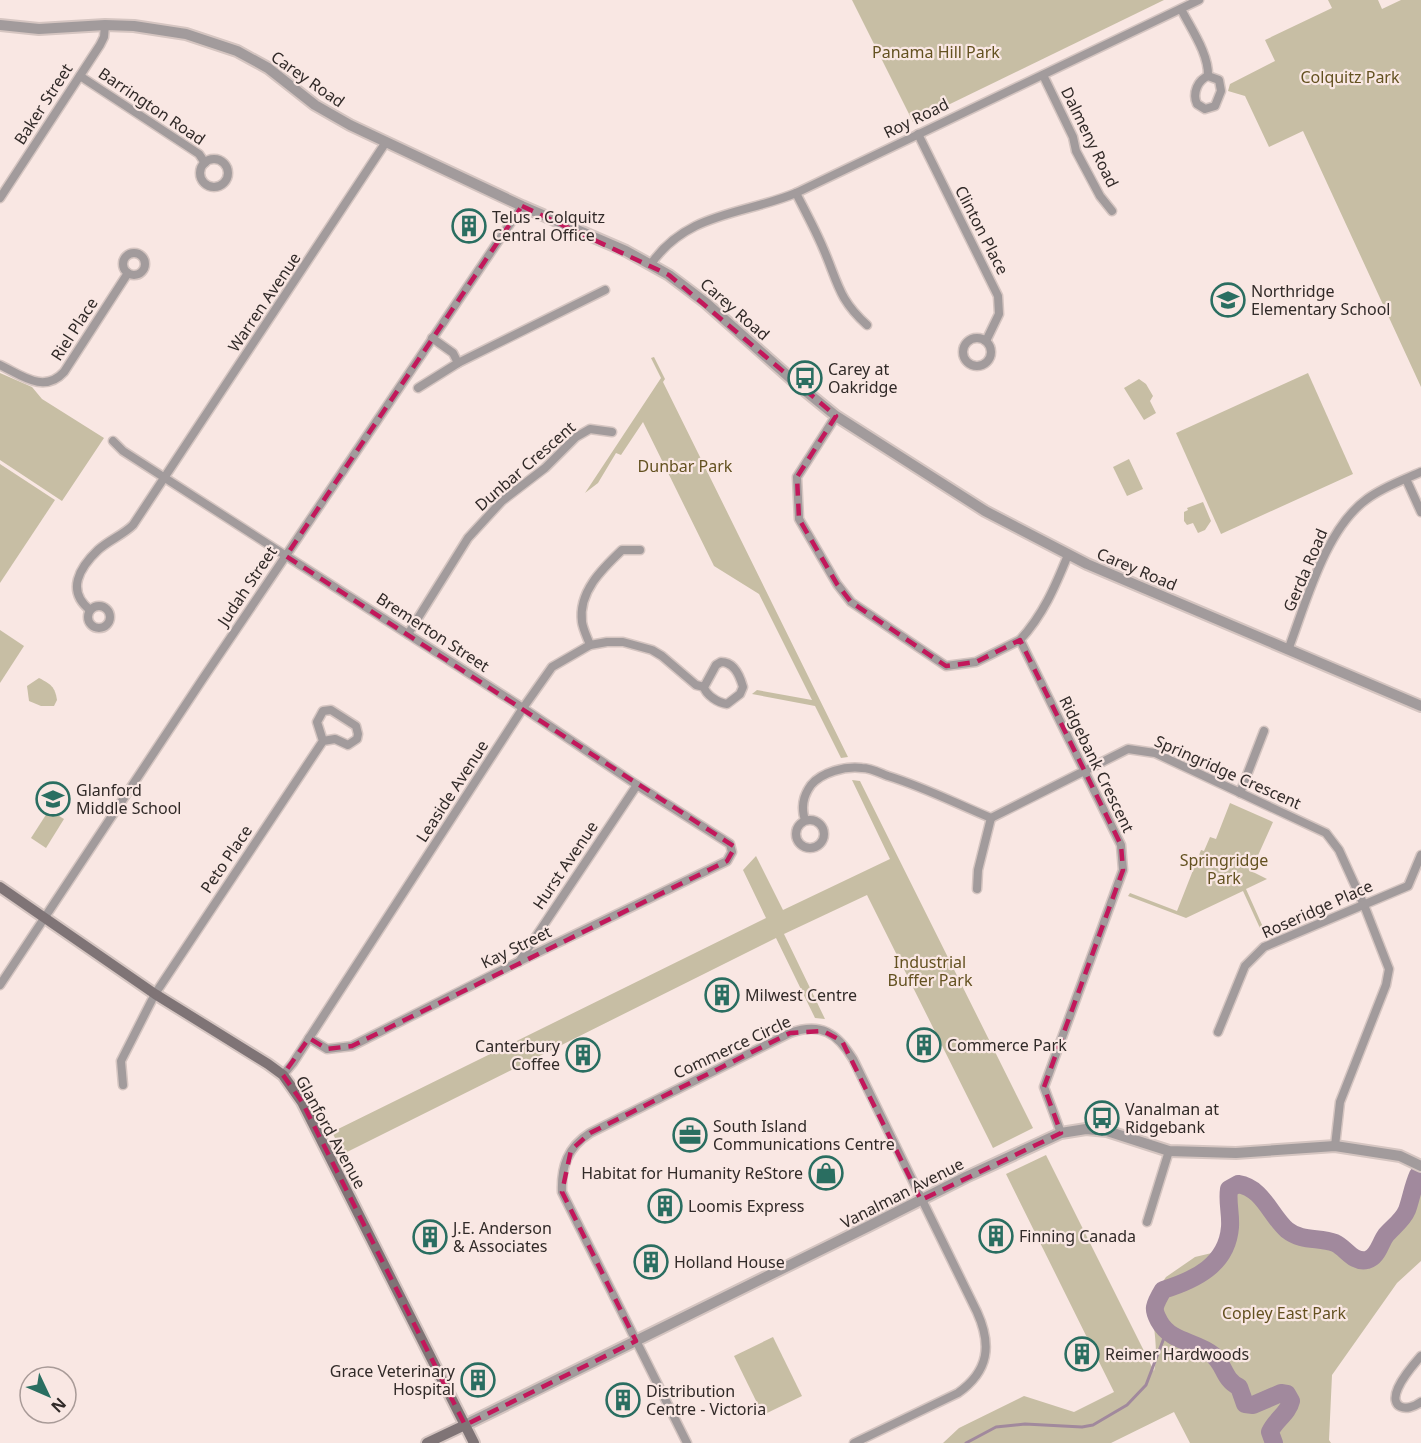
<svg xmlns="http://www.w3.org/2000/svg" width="1421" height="1443" viewBox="0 0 1421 1443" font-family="'Noto Sans',sans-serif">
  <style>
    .green { fill: #c7bea4 }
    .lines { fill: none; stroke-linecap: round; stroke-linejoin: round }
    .stream { stroke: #a1899d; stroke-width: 3 }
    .river { stroke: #a1899d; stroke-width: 18 }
    .minor-casing { stroke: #d5c5c1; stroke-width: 11 }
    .tertiary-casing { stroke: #d5c5c1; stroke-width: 14 }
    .secondary-casing { stroke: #d5c5c1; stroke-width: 14 }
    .minor { stroke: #a29b9c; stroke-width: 8 }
    .tertiary { stroke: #a29b9c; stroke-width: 10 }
    .secondary { stroke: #7f7476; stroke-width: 10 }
    .marked { fill: none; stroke: #c2185b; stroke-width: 4.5; stroke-dasharray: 12 8; stroke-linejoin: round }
    .labels { text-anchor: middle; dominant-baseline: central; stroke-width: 4.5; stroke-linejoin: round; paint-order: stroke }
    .park-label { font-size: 16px; fill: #635120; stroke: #f9e7e3 }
    .street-label { font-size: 16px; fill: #312a28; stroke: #f9e7e3 }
    .poi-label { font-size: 16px; fill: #312a28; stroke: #f9e7e3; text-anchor: start }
  </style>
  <rect width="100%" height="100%" fill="#f9e7e3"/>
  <!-- green -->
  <g class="green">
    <polygon points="852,0 1164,0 913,122"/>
    <polygon points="1328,0 1378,0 1382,9 1401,0 1421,0 1421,387 1303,131 1269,147 1245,96 1228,91 1230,84 1275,61 1265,40 1332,8"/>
    <polygon points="654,357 665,379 663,382 848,757 841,758 815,706 752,694 757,690 812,700 759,594 714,566 643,422 621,455 616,453 598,483 585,493 661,378 651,358"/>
    <polygon points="0,373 32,387 42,399 104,438 62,501 0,460"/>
    <polygon points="1308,373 1353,474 1221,534 1176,433"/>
    <polygon points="1139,379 1146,384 1153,396 1150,401 1156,413 1144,420 1124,388"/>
    <polygon points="1129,459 1143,489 1127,496 1113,467"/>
    <polygon points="0,464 55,500 0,583"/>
    <polygon points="1203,502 1211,521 1205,530 1198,533 1193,523 1187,525 1184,521 1184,512 1188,510 1187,508"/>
    <polygon points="0,630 24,646 0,683"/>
    <path d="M39,678C51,684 55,687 57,700L54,706H41L29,701L27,686Z"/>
    <polygon points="852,780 860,781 1033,1128 993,1148 867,895 784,934 825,1019 815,1018 776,938 343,1154 332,1132 766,918 743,870 756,856 783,910 890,859"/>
    <polygon points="1230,803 1273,822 1251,871 1267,879 1246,889 1267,936 1264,937 1243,891 1186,918 1128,896 1130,893 1177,911 1201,850 1204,851 1210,837 1216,839"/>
    <polygon points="49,810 64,819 46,848 31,838"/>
    <path d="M1046,1155L1154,1371C1159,1353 1153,1319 1150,1300L1166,1277L1195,1257L1216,1252C1226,1235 1220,1200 1237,1192L1242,1194L1247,1190C1262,1197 1265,1212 1276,1223C1281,1230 1290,1232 1295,1239L1317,1246L1324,1244L1330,1246L1352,1258H1361L1367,1255L1380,1236L1394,1226L1399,1220L1411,1176L1421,1181V1261L1397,1283L1332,1375L1329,1440L1331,1443H1190L1174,1412L1111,1443H943L959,1428L1024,1396L1074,1412L1114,1392L1006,1174Z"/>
    <polygon points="773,1337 802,1396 763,1415 734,1356"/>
  </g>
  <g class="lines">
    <!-- stream -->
    <polyline class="stream" points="966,1443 996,1427 1025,1424 1082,1427 1093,1425 1127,1405 1146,1385 1167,1330"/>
    <!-- river -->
    <path class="river" d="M1274,1443L1270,1432C1275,1420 1288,1414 1291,1401L1287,1394L1281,1393L1253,1405L1245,1404L1239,1387C1223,1379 1225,1365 1213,1355C1196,1341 1171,1343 1159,1321C1157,1317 1154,1312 1155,1307C1156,1302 1160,1295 1163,1290C1195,1280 1227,1265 1230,1227C1231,1214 1227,1202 1229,1189L1238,1184C1263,1188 1270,1215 1287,1230C1302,1242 1319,1237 1335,1243C1346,1248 1353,1263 1367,1260C1378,1257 1380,1243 1386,1235C1393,1227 1403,1220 1407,1210C1411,1199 1413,1186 1418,1175"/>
    <defs>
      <g id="minor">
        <path d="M1181,9C1191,29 1209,54 1208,76"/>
        <polyline points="1043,75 1073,137 1076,151 1100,196 1112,211"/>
        <polyline points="80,76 199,154 205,163"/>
        <path d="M1208,76L1219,80L1221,91L1215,106L1205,109L1197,104C1192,93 1198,80 1208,76Z"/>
        <polyline points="918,134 998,296 999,314 986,341"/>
        <circle cx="214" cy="173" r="14"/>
        <path d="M796,193C805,211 815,229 823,248C838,282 838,299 867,325"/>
        <polyline points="0,198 100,45 104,37 105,25"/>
        <circle cx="134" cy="264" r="11"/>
        <path d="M651,264C687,212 743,215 796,193L1199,0"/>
        <polyline points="432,338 453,353 458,363"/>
        <circle cx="977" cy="352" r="14"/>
        <path d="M0,365C21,375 44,394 64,372L128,273"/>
        <polyline points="418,388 458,363 605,290"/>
        <polyline points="836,416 797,477 799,519 837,584 851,602 946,666 976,662 1020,640"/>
        <polyline points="113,441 123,451 523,708 637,785 730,844 732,852 727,861 518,962 352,1046 327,1049 309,1038"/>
        <polyline points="1406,479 1421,512"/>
        <circle cx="99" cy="617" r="11"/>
        <path d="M90,610C66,591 79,568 98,550C109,540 123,535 133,525L386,142"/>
        <polyline points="408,634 468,538 502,501 545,468 576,437 590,429 612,432"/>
        <path d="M590,645C587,637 583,629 582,622C578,592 602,569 622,550H640"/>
        <path d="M1288,650C1306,603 1325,529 1367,499C1383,487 1403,480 1421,472"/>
        <path d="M721,662C734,662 740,676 743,687L740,694L727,704C718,703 706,695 704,687L716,665Z"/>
        <polyline points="1240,793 1264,731"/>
        <polyline points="991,818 1128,749 1155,753 1326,833 1339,850 1364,905 1389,969 1386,985 1340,1102 1335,1146"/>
        <circle cx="810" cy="834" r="14"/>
        <path d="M805,820C801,808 803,796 811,785C822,772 845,766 862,768C871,768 880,773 888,776C924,787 957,804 991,818"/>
        <polyline points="977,889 978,870 991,818"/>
        <polyline points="519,962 637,785"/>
        <polyline points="0,985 204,677 522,206"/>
        <polyline points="1218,1032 1245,966 1264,947 1408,886 1421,855"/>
        <polyline points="283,1075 293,1063 523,708 552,667 590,645 607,642 623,642 652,650 662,656 696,685 704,687"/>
        <polyline points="123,1085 121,1061 155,994 323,741 335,739 348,745 357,739 358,734 356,726 331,710 323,711 317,722 323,741"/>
        <path d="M1061,1133L1044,1087L1123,870L1121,845L1020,640C1043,615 1055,587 1068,555"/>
        <polyline points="1147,1222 1169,1151"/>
        <path d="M1421,1356C1413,1365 1403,1377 1398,1388C1389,1408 1406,1413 1421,1402"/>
        <path d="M687,1443L562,1192C561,1166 568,1147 590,1133L790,1033C821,1022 837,1033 853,1059L977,1312C992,1345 989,1371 958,1393L854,1443"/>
      </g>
      <g id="tertiary">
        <polyline points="0,25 39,29 105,25 134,26 186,34 237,51 268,68 315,105 350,125 522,206 626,251 669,275 706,303 798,385 836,416 985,511 1087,564 1421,706"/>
        <polyline points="465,1425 869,1226 966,1177 1061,1133 1086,1129 1107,1131 1169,1151 1236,1153 1335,1146 1400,1156 1421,1166"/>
      </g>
      <g id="secondary">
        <polyline points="0,887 155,994 268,1064 283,1075 302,1102 474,1443"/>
        <polyline points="427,1443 465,1425"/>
      </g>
    </defs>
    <!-- minor casing -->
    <use href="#minor" class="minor-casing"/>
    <!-- tertiary casing -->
    <use href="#tertiary" class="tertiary-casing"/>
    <!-- secondary casing -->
    <use href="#secondary" class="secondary-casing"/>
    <!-- minor -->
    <use href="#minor" class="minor"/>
    <!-- tertiary -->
    <use href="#tertiary" class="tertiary"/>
    <!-- secondary -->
    <use href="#secondary" class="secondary"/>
  </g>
  <!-- marked area -->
  <path class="marked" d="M522,206L669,275L836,416L797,477L799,519L837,584L851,602L946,666L976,662L1020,640L1121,845L1123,870L1044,1087L1061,1133L921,1200L842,1041L823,1031L790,1033L590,1133L571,1150L562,1192L636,1341L465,1425L302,1102L283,1075L309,1038L327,1049L352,1046L727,861L735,847L286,556Z"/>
  <!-- icons -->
  <defs>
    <symbol id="building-ring" viewBox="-11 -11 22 22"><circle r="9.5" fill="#f9e7e3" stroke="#2a6e61" stroke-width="1.5"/><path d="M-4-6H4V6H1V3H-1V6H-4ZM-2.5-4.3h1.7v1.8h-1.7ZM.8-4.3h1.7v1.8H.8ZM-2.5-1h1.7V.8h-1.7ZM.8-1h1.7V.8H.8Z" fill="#2a6e61"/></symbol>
    <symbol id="school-ring" viewBox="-11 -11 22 22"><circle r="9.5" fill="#f9e7e3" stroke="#2a6e61" stroke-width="1.5"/><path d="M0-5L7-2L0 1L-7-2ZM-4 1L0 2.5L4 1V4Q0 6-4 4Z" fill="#2a6e61"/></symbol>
    <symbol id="bus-ring" viewBox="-11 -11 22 22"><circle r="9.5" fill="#f9e7e3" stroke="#2a6e61" stroke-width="1.5"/><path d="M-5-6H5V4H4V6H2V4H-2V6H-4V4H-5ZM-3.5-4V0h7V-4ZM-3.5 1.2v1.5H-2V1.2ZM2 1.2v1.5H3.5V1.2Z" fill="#2a6e61"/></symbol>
    <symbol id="office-ring" viewBox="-11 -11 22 22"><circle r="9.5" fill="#f9e7e3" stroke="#2a6e61" stroke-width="1.5"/><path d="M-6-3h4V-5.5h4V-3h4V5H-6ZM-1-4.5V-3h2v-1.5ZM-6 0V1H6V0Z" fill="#2a6e61"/></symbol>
    <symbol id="shop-ring" viewBox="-11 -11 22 22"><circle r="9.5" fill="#f9e7e3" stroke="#2a6e61" stroke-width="1.5"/><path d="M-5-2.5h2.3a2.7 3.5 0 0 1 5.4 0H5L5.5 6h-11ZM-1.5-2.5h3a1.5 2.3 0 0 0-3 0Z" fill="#2a6e61"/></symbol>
  </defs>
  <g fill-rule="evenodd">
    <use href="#building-ring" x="450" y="207" width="38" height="38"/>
    <use href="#school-ring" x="1209" y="281" width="38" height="38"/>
    <use href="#bus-ring" x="786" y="359" width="38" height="38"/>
    <use href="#school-ring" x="34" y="780" width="38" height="38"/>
    <use href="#building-ring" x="703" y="976" width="38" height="38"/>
    <use href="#building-ring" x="905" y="1026" width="38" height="38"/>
    <use href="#building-ring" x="564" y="1036" width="38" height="38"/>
    <use href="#bus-ring" x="1083" y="1099" width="38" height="38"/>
    <use href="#office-ring" x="671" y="1116" width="38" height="38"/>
    <use href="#shop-ring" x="807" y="1154" width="38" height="38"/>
    <use href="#building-ring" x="646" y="1187" width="38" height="38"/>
    <use href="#building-ring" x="977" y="1217" width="38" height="38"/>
    <use href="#building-ring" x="411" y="1218" width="38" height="38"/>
    <use href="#building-ring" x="632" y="1243" width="38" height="38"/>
    <use href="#building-ring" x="1063" y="1335" width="38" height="38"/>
    <use href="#building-ring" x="459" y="1361" width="38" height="38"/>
    <use href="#building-ring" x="604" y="1381" width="38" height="38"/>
  </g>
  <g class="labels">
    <!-- park labels -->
    <g class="park-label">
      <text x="936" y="52">Panama Hill Park</text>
      <text x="1350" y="77">Colquitz Park</text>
      <text x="685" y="466">Dunbar Park</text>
      <text x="1224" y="860">Springridge<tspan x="1224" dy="18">Park</tspan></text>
      <text x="930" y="962">Industrial<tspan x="930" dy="18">Buffer Park</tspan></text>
      <text x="1284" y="1313">Copley East Park</text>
    </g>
    <!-- street labels -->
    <g class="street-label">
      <text transform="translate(308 79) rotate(35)">Carey Road</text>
      <text transform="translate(43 104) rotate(-57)">Baker Street</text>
      <text transform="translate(152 106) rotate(34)">Barrington Road</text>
      <text transform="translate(916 118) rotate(-26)">Roy Road</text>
      <text transform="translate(1090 137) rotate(64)">Dalmeny Road</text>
      <text transform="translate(982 230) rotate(63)">Clinton Place</text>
      <text transform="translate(264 302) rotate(-56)">Warren Avenue</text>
      <text transform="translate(735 309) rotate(41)">Carey Road</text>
      <text transform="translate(74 329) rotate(-57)">Riel Place</text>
      <text transform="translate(525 466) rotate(-41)">Dunbar Crescent</text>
      <text transform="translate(1137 569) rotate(23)">Carey Road</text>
      <text transform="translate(1305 570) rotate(-67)">Gerda Road</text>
      <text transform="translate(247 586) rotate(-56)">Judah Street</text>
      <text transform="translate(433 632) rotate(33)">Bremerton Street</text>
      <text transform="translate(1097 764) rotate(64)">Ridgebank Crescent</text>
      <text transform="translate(1228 772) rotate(24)">Springridge Crescent</text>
      <text transform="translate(452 791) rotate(-57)">Leaside Avenue</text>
      <text transform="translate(226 859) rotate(-56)">Peto Place</text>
      <text transform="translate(565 865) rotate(-56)">Hurst Avenue</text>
      <text transform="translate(1317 909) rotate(-24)">Roseridge Place</text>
      <text transform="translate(516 947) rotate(-26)">Kay Street</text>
      <text transform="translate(732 1047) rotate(-25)">Commerce Circle</text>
      <text transform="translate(331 1132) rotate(61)">Glanford Avenue</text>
      <text transform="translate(902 1193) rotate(-27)">Vanalman Avenue</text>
    </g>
    <!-- poi labels -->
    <g class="poi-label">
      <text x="492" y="217">Telus - Colquitz<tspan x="492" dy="18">Central Office</tspan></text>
      <text x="1251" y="291">Northridge<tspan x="1251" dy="18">Elementary School</tspan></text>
      <text x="828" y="369">Carey at<tspan x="828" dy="18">Oakridge</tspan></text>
      <text x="76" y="790">Glanford<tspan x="76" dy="18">Middle School</tspan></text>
      <text x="745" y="995">Milwest Centre</text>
      <text x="947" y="1045">Commerce Park</text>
      <text x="560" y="1046" text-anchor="end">Canterbury<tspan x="560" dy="18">Coffee</tspan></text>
      <text x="1125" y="1109">Vanalman at<tspan x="1125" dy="18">Ridgebank</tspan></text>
      <text x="713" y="1126">South Island<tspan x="713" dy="18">Communications Centre</tspan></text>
      <text x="803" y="1173" text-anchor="end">Habitat for Humanity ReStore</text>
      <text x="688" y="1206">Loomis Express</text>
      <text x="453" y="1228">J.E. Anderson<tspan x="453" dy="18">&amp; Associates</tspan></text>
      <text x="1019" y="1236">Finning Canada</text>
      <text x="674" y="1262">Holland House</text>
      <text x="1105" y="1354">Reimer Hardwoods</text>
      <text x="455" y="1371" text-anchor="end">Grace Veterinary<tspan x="455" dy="18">Hospital</tspan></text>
      <text x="646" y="1391">Distribution<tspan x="646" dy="18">Centre - Victoria</tspan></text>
    </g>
  </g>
  <!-- north arrow -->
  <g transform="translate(48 1395) rotate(134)"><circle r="28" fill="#f9e7e3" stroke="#a99b98" stroke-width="1.5"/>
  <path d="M0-4.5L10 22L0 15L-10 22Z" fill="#2a6e61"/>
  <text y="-9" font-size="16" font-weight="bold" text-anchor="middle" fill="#312a28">N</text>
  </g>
</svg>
